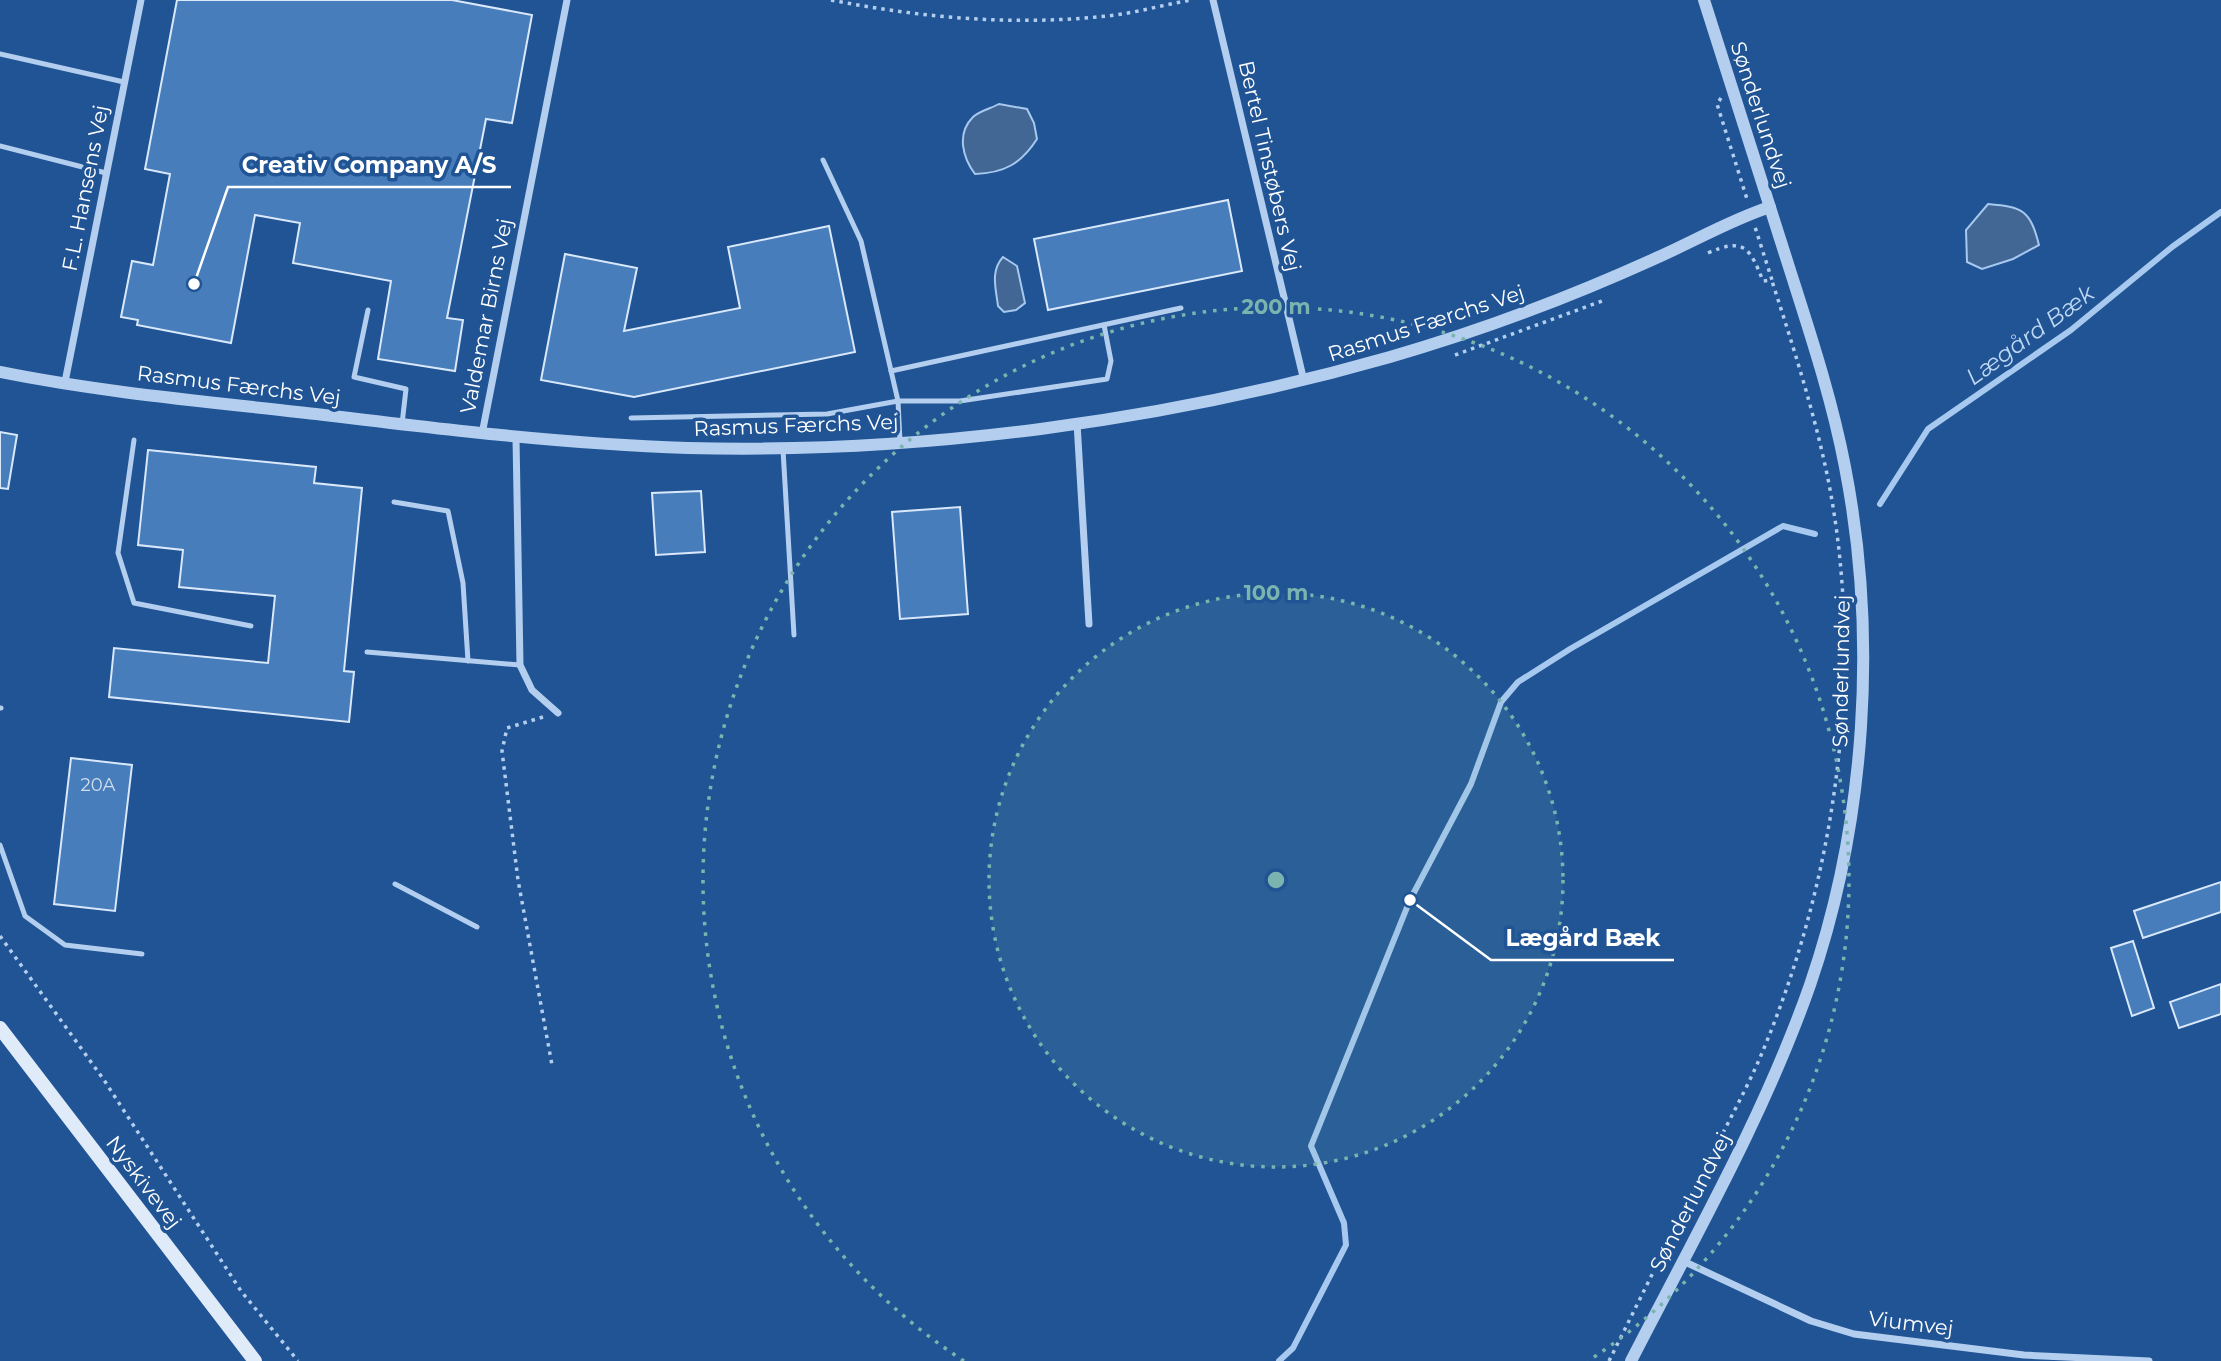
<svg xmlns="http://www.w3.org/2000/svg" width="2221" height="1361" viewBox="0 0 2221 1361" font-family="Montserrat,sans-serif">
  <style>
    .water { fill: #426795; stroke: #a7c9ef; stroke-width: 2 }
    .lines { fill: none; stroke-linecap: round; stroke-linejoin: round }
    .stream { stroke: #a7c9ef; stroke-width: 6 }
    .building { fill: #487dbb; stroke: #d9e8fa; stroke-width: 2 }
    .path { stroke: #b3ceee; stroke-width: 3.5; stroke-dasharray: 3.5 5; stroke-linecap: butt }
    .service { stroke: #b3ceee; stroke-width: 5 }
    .minor { stroke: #b3ceee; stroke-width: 7 }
    .tertiary { stroke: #b3ceee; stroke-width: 12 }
    .secondary { stroke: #e0ebfa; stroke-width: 14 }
    .ring { fill: none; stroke: #7bb4af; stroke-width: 3.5; stroke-dasharray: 3.5 7 }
    .labels { text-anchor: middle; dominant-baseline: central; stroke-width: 7; stroke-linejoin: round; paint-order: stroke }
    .number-label { font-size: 18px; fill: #d1deee }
    .street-label { font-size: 21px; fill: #fff; stroke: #205494 }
    .water-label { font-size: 23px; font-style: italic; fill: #bfd8f5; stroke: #205494 }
    .centre { fill: #7bb4af; stroke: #205494; stroke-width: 3.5 }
    .ring-label { font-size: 21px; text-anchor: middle; font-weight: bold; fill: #7bb4af; stroke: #205494; stroke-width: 7; stroke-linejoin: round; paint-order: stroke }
    .leader { fill: none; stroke: #fff; stroke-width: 2.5 }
    .callout-dot { fill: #fff; stroke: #205494; stroke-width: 2.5 }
    .callout-label { font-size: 23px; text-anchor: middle; font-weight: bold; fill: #fff; stroke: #205494; stroke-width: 7; stroke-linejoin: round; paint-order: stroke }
  </style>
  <rect width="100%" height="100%" fill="#205494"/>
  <!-- water -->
  <g class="water">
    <path d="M999,104L1027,109L1034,123L1037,139C1021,164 1004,173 975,174C963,158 956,134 973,117C979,111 992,108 999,104Z"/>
    <path d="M1988,204C2023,207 2030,210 2039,245L2013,259L1982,269L1967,262L1966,230Z"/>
    <path d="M1003,257L1017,266L1025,303L1016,310L1004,312L998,306C996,289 990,271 1003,257Z"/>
  </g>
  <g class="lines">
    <!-- stream -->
    <g class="stream">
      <polyline points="1880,504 1928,429 2071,330 2172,247 2221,212"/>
      <polyline points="1279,1361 1293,1348 1346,1245 1344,1223 1311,1146 1410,900 1471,784 1501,702 1518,682 1570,649 1783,526 1815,534"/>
    </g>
  </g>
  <!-- building -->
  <g class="building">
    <polygon points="177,0 452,0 532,15 512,123 486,119 447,318 463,320 455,371 378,359 391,281 293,263 300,223 255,215 231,343 137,325 138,320 121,317 132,261 153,265 170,174 145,169"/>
    <polygon points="1228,200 1242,271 1048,310 1034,239"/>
    <polygon points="829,226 855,352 634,397 541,380 565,254 637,268 624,331 740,308 728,247"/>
    <polygon points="0,432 17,435 8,489 0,488"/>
    <polygon points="148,450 316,467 314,483 362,488 344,671 354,672 349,722 109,697 114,648 268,663 275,596 179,587 183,550 138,545"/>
    <polygon points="701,491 705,552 656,555 652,493"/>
    <polygon points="960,507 968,614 900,619 892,512"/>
    <polygon points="71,758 132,765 115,911 54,904"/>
    <polygon points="2221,882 2221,912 2143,938 2134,911"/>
    <polygon points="2133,941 2154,1008 2132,1016 2111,948"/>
    <polygon points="2221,984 2221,1014 2179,1028 2170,1002"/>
  </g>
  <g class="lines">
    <!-- path -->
    <g class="path">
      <path d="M831,0C923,18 1014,26 1107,16C1135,13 1163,5 1191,0"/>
      <polyline points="1721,98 1717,104 1747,199"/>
      <path d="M1708,253C1744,237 1750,248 1763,281L1772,280L1755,227"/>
      <polyline points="1455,355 1602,301"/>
      <polyline points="543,717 507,728 502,751 518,880 552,1065"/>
      <polyline points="0,936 104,1080 241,1291 298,1361"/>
      <path d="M1609,1361C1642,1295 1675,1228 1708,1162C1725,1128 1744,1094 1759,1060C1836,881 1866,670 1828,479C1814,411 1793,346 1772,281"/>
    </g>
    <!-- service -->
    <g class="service">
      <polyline points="0,54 124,82"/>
      <polyline points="0,146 106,173"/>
      <polyline points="823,160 861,241 898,401 900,441"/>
      <polyline points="368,310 354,377 406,389 402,424"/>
      <polyline points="891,371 1181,308"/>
      <polyline points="631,418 827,414 898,401 960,401 1107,379 1111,361 1104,325"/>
      <polyline points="134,440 118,553 134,603 251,626"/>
      <polyline points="783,450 794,635"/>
      <polyline points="394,502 448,511 463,583 468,661"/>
      <polyline points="367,652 520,665"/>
      <polyline points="0,708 1,708"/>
      <polyline points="0,845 25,916 65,945 142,954"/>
      <polyline points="395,884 477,927"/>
    </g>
    <!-- minor -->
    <g class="minor">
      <polyline points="1213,0 1304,381"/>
      <polyline points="65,382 141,0"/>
      <polyline points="1077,423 1089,624"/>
      <polyline points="482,434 567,0"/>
      <polyline points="516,438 520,665 532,690 558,713"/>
      <polyline points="1683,1261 1811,1321 1854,1334 2024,1355 2149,1361"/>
    </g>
    <!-- tertiary -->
    <g class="tertiary">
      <path d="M0,372C104,393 211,402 316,414C440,429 563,444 688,448C921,454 1166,421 1390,357C1480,331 1568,298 1654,259C1693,242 1730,220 1770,207"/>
      <path d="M1631,1361C1694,1238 1764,1116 1810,985C1866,822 1878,636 1845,467C1832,399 1810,333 1789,267C1761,178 1732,89 1704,0"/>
    </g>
    <!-- secondary -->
    <polyline class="secondary" points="0,1028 255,1361"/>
  </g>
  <!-- distance rings -->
  <circle cx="1276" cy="880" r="287" fill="#7bb4af" fill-opacity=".12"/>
  <g class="ring">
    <circle cx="1276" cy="880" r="287"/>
    <path d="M964 1361A573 573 0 1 1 1588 1361"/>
  </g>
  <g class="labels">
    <!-- number labels -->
    <g class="number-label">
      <text x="98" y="785">20A</text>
    </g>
    <!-- street labels -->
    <g class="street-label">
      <text transform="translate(1761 115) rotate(72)">Sønderlundvej</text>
      <text transform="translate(1270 166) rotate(77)">Bertel Tinstøbers Vej</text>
      <text transform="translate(85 188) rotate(-79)">F.L. Hansens Vej</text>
      <text transform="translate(486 316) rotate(-79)">Valdemar Birns Vej</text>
      <text transform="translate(1426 323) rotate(-18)">Rasmus Færchs Vej</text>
      <text transform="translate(239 385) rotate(7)">Rasmus Færchs Vej</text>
      <text transform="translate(796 425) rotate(-2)">Rasmus Færchs Vej</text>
      <text transform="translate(1841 671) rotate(-89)">Sønderlundvej</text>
      <text transform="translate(144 1182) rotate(53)">Nyskivevej</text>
      <text transform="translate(1690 1202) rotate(-63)">Sønderlundvej</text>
      <text transform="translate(1911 1323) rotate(7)">Viumvej</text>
    </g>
    <!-- water labels -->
    <g class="water-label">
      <text transform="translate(2030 335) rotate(-36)">Lægård Bæk</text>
    </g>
  </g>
  <circle cx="1276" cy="880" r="10" class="centre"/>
  <g class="ring-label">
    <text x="1276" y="314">200 m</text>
    <text x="1276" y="600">100 m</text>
  </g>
  <!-- callouts -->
  <path class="leader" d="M194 284L228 187H511M1410 900L1491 960H1674"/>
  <g class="callout-dot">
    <circle cx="194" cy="284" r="7"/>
    <circle cx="1410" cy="900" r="7"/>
  </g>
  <g class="callout-label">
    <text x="369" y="173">Creativ Company A/S</text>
    <text x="1583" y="946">Lægård Bæk</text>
  </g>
</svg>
